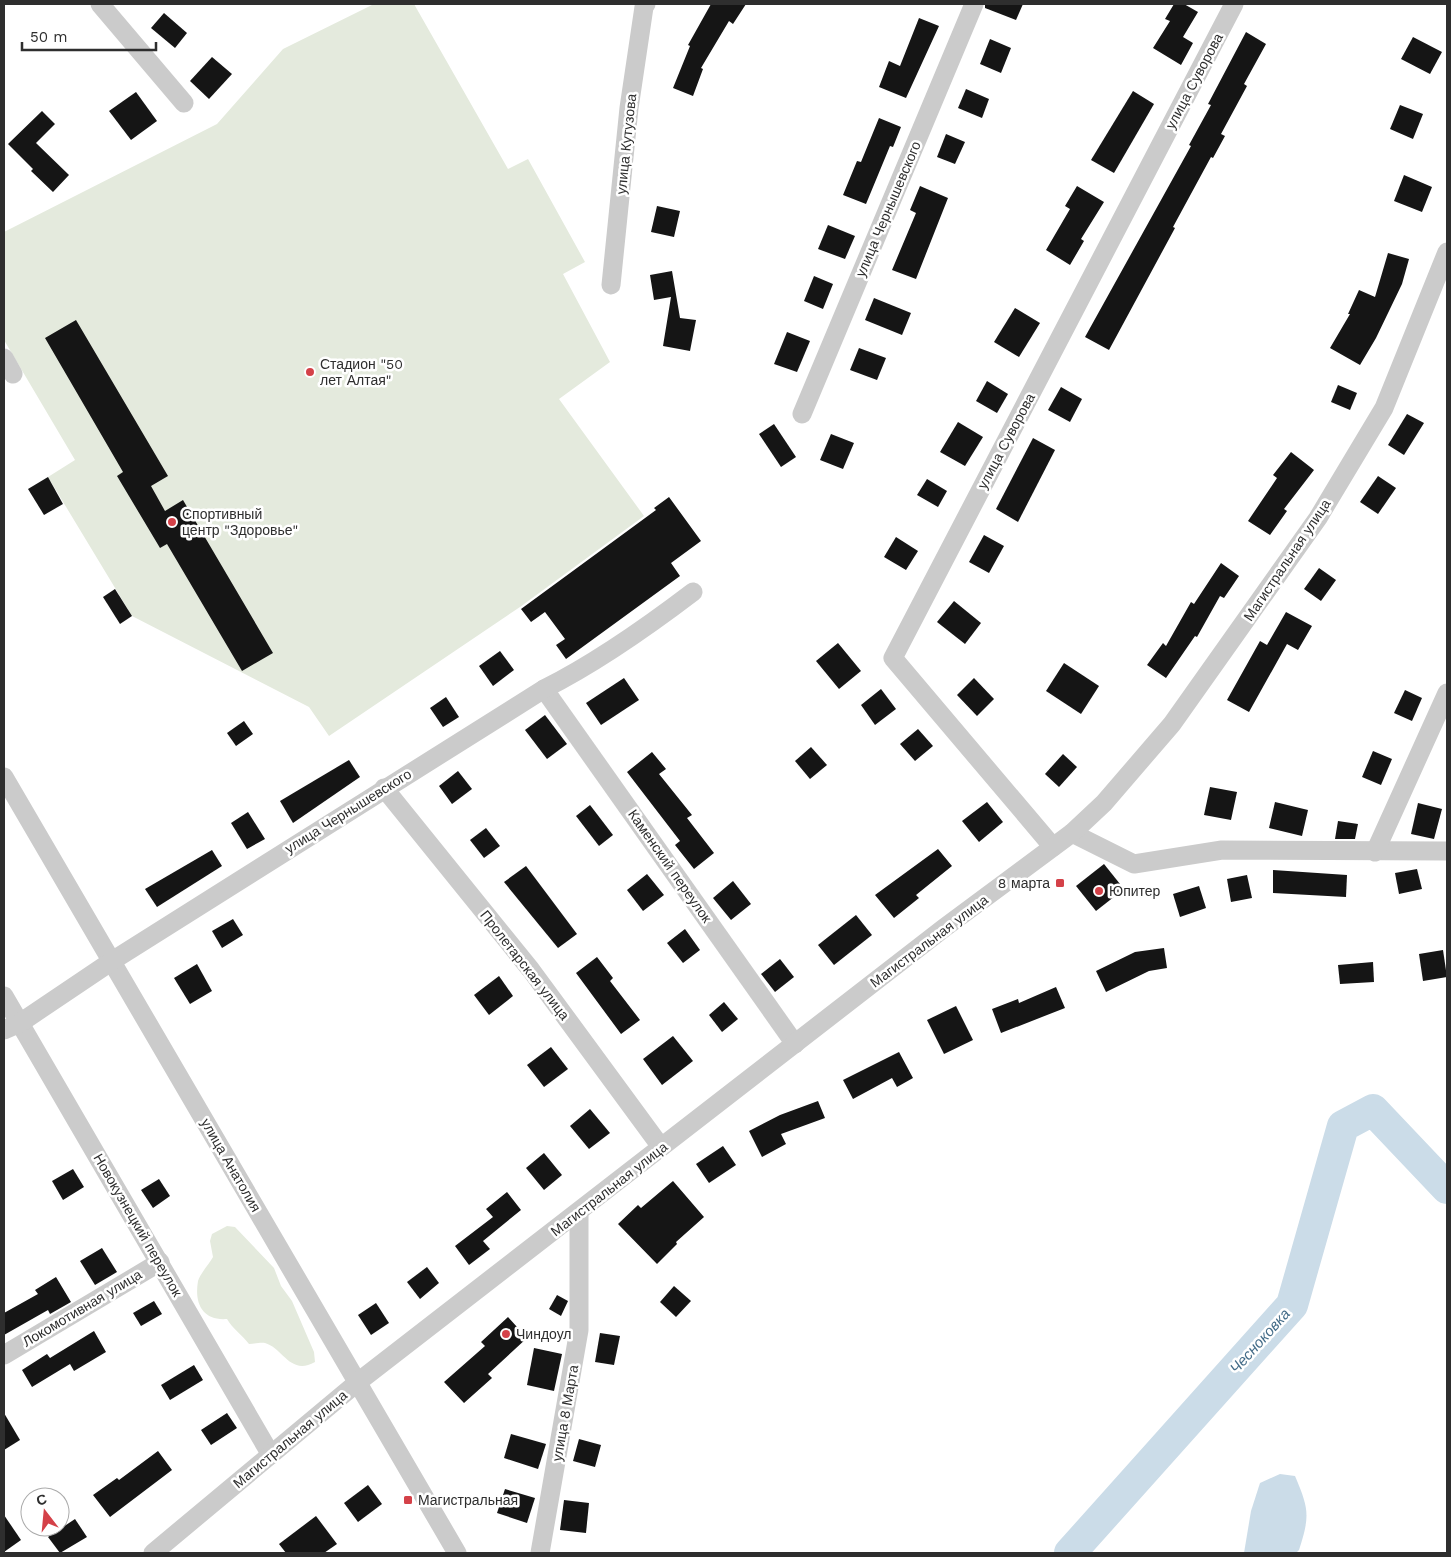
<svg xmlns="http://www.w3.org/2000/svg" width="1451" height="1557" viewBox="0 0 1451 1557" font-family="'Work Sans',sans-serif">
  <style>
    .green { fill: #e4eadd }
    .water { fill: #cbdce8 }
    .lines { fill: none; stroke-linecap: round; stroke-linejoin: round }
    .river { stroke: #cbdce8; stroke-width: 32 }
    .building { fill: #151515 }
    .minor { stroke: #cbcbcb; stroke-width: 19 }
    .poi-dot { fill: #d44148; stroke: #fff; stroke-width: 2 }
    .labels { text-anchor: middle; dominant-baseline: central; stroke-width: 5; stroke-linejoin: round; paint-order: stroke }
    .street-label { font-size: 14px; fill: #2e2e2e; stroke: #fff }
    .poi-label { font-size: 14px; fill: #2e2e2e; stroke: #fff; text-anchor: start }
    .water-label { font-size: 15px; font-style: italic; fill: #446c88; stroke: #fff }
  </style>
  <rect width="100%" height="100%" fill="#fff"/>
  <!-- green -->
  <g class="green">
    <polygon points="374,4 414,4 508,169 528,159 585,262 563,274 610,362 559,399 644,516 520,607 329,736 309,707 132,616 48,477 75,460 4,340 4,232 217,124 283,49"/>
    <path d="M227,1226L235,1227L274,1268L281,1286L292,1301L314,1352L315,1362C290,1376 283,1348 265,1343C261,1342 254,1344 249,1344C242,1335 232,1328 227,1319C203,1321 194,1304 198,1281C200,1274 209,1264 213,1257L210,1241L212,1234Z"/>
  </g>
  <!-- water -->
  <path class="water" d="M1280,1474L1295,1476C1309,1509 1310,1516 1299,1550L1296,1553H1244L1251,1511L1260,1483Z"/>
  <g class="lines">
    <!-- river -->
    <polyline class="river" points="1070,1553 1292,1305 1343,1126 1373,1110 1447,1188"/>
  </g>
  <!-- building -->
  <g class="building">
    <polygon points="711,4 746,4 733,24 729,21 701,68 703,69 693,96 673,88 690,46 688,45"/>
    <polygon points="985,4 1023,4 1016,20 985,8"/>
    <polygon points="1174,4 1184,4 1198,12 1183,37 1193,43 1181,65 1153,48 1170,21 1165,19"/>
    <polygon points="164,13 187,33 175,48 151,28"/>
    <polygon points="919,18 939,26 906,98 879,87 889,61 900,66"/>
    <polygon points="1246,32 1266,44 1244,84 1247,86 1221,134 1225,136 1213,158 1211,157 1173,227 1175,228 1109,350 1085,337 1191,146 1189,145 1211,105 1208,104"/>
    <polygon points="1413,37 1442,52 1430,74 1401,59"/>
    <polygon points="990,39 1011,48 1001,73 980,64"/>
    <polygon points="212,57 232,74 209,99 190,81"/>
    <polygon points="966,89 989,99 982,118 958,108"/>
    <polygon points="1133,91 1154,104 1114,173 1091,160"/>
    <polygon points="136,92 157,121 131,140 109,111"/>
    <polygon points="1400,105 1423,114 1413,139 1390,129"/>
    <polygon points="42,111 55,124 36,143 69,175 53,192 31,171 33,169 8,144"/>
    <polygon points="879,118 901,127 893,147 890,146 866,204 843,195 857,161 861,162"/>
    <polygon points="946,134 965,142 955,164 937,157"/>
    <polygon points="1404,175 1432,187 1422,212 1394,201"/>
    <polygon points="920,186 948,198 916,279 892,270 916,213 910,210"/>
    <polygon points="1077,186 1104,202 1081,239 1084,241 1070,265 1046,250 1070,209 1065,206"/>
    <polygon points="657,206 680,211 674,237 651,232"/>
    <polygon points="828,225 855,236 845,259 818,249"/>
    <polygon points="1388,253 1409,259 1402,284 1376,338 1360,365 1330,348 1350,314 1348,314 1359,290 1375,297"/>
    <polygon points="672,271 680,318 696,320 690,351 663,346 671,297 654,300 650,275"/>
    <polygon points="814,276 833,284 823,309 804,301"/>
    <polygon points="874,298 911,313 902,335 865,320"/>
    <polygon points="1015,308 1040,323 1019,357 994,342"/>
    <polygon points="76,320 168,476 151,486 165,511 183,500 273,653 242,671 167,544 160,548 117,476 123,472 45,338"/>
    <polygon points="787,332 810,341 797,372 774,364"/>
    <polygon points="859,348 886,358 877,380 850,370"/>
    <polygon points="987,381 1008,394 997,413 976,401"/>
    <polygon points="1338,385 1357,393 1350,410 1331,402"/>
    <polygon points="1061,387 1082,399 1070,422 1048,410"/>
    <polygon points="1407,414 1424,423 1404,455 1388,445"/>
    <polygon points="958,422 983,437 965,466 940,452"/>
    <polygon points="774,424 796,457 781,467 759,434"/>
    <polygon points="831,434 854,443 843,469 820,460"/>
    <polygon points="1033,438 1055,450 1018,522 996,509"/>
    <polygon points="1291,452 1314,470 1284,509 1287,511 1270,535 1248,521 1277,478 1273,475"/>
    <polygon points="1378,476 1396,488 1378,514 1360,502"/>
    <polygon points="48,477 63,504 44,515 28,489"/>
    <polygon points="927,479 947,491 938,507 917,495"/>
    <polygon points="669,497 701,541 671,563 680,576 566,659 556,645 565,639 545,612 531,622 521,609 656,510 654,508"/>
    <polygon points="984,535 1004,546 989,573 969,562"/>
    <polygon points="896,537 918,551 906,570 884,557"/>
    <polygon points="1221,563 1239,576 1224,598 1220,596 1197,637 1195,636 1166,678 1147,665 1163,643 1166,646 1191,602 1194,604"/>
    <polygon points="1319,568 1336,580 1321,601 1304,589"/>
    <polygon points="115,589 132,616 120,624 103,597"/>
    <polygon points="954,601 981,623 965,644 937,622"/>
    <polygon points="1286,612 1312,626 1298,650 1287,644 1249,712 1227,700 1260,641 1267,645"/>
    <polygon points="838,643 861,671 839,689 816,661"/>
    <polygon points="500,651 514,670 493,686 479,666"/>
    <polygon points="1064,663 1099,686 1081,714 1046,691"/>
    <polygon points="624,678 639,700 601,725 586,703"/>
    <polygon points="974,678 994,699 977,716 957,695"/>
    <polygon points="881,689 896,709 875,725 861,705"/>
    <polygon points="1405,690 1422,698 1412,721 1394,713"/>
    <polygon points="446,697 459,717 443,727 430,708"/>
    <polygon points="545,715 567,744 547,759 525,730"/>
    <polygon points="244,721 253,734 236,746 227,733"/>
    <polygon points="918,729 933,746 915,761 900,744"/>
    <polygon points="811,747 827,765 810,779 795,761"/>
    <polygon points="1373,751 1392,759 1381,785 1362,777"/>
    <polygon points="652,752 666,769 659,774 692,815 687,818 714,853 694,869 675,845 680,841 627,772"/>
    <polygon points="1063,754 1077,767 1059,787 1045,774"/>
    <polygon points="349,760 360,777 293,823 280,801"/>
    <polygon points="458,771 472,789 452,804 439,786"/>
    <polygon points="1210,787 1237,792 1231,820 1204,815"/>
    <polygon points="987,802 1003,822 979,842 962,821"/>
    <polygon points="1275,802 1308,810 1302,836 1269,828"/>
    <polygon points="1418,803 1442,809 1434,839 1411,834"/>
    <polygon points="590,805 613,835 599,846 576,816"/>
    <polygon points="248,812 265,839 247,849 231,823"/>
    <polygon points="1338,821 1358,824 1355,839 1335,839"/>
    <polygon points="486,828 500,846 484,858 470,840"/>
    <polygon points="938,849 952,866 916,895 919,898 894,918 875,895"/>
    <polygon points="212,850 222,866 157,907 145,889"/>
    <polygon points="1104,864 1124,889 1096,911 1076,886"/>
    <polygon points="526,866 577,934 558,948 504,882"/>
    <polygon points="1417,869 1422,889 1399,894 1395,873"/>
    <polygon points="1273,870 1347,875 1346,897 1273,893"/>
    <polygon points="647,874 664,895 643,911 627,890"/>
    <polygon points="1247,875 1252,898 1231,902 1227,879"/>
    <polygon points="733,881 751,904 731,920 713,898"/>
    <polygon points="1199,886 1206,908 1180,917 1173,894"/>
    <polygon points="856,915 872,935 834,965 818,945"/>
    <polygon points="233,919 243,935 222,948 212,931"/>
    <polygon points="685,929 700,950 683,963 667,943"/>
    <polygon points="1164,948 1167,968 1149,971 1106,992 1096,971 1135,952"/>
    <polygon points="1443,950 1447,977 1423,981 1419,954"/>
    <polygon points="597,957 613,978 610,981 640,1020 621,1034 576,973"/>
    <polygon points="780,959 794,977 775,992 761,974"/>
    <polygon points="1373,962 1374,982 1340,984 1338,965"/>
    <polygon points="197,964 212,991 190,1004 174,978"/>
    <polygon points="499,976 513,996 489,1015 474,995"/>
    <polygon points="1056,987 1065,1008 1001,1033 992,1009 1018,999 1019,1003"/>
    <polygon points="724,1002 738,1019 722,1032 709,1015"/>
    <polygon points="956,1006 973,1040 944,1054 927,1020"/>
    <polygon points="673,1036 693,1061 662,1085 643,1059"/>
    <polygon points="551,1047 568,1069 544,1087 527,1065"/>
    <polygon points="899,1052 913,1078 897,1087 892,1078 853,1099 843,1080"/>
    <polygon points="818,1101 825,1118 781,1134 786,1144 762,1157 749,1131 780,1115"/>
    <polygon points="590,1109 610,1133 589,1149 570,1126"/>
    <polygon points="723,1146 736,1165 709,1183 696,1164"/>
    <polygon points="544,1153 562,1175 544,1190 526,1168"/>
    <polygon points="73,1169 84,1187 63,1200 52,1181"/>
    <polygon points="159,1179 170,1196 153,1208 141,1190"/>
    <polygon points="673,1181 704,1217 676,1242 677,1244 657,1264 618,1224 638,1205 641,1208"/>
    <polygon points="507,1192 521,1210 483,1241 490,1249 469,1265 455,1246 493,1217 486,1209"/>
    <polygon points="102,1248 117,1272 95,1285 80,1261"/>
    <polygon points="427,1267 439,1283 420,1299 407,1282"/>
    <polygon points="56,1277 71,1302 50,1314 48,1310 4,1335 4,1313 38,1294 35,1290"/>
    <polygon points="674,1286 691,1301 676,1317 660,1302"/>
    <polygon points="557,1295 568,1301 561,1316 549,1309"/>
    <polygon points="154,1301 162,1314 141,1326 133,1313"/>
    <polygon points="376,1303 389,1323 371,1335 358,1315"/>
    <polygon points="508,1317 527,1338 488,1374 492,1378 464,1403 444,1382 485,1346 481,1342"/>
    <polygon points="94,1331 106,1352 74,1371 70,1364 32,1387 22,1370 47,1354 50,1358"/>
    <polygon points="600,1333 620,1336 614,1365 595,1362"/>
    <polygon points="534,1348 562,1354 554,1391 527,1385"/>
    <polygon points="194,1365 203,1380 170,1400 161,1385"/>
    <polygon points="4,1413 20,1440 4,1450"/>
    <polygon points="227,1413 237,1428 211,1445 201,1430"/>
    <polygon points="511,1434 546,1444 538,1469 504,1458"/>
    <polygon points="579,1439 601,1445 595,1467 573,1461"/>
    <polygon points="158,1451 172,1470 110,1517 93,1495 117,1478 119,1480"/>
    <polygon points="368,1485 382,1504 358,1522 344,1503"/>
    <polygon points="505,1489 535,1498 527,1523 497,1513"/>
    <polygon points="564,1500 589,1503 586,1533 560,1530"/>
    <polygon points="4,1515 21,1540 4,1552"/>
    <polygon points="316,1516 337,1544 324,1553 286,1553 279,1544"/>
    <polygon points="75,1519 87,1537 60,1553 48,1537"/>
  </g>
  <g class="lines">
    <!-- minor -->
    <g class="minor">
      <polyline points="100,4 184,103"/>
      <polyline points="611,285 629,108 644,7 646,4"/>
      <polyline points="4,358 13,374"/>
      <polyline points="802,414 974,4"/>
      <polyline points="544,689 795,1044"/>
      <polyline points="4,777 457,1553"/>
      <polyline points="384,788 531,970 661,1147"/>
      <polyline points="1072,833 1134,864 1222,850 1447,851"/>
      <polyline points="1053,847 893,658 1234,4"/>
      <polyline points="1375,852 1447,693"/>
      <polyline points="4,996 271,1455"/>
      <path d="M4,1030L20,1023L112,961L544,689C596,663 647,627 693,592"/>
      <polyline points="4,1355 160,1262"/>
      <polyline points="153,1553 358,1382 944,928 1072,833 1104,803 1172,724 1318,518 1384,408 1447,252"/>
      <polyline points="540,1553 579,1330 579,1213"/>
    </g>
  </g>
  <!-- markers -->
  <g class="poi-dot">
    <circle cx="310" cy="372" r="5"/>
    <circle cx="172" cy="522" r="5"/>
    <rect x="1055" y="878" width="10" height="10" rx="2.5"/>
    <circle cx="1099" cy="891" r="5"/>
    <circle cx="506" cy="1334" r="5"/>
    <rect x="403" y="1495" width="10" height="10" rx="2.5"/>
  </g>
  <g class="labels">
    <!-- street labels -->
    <g class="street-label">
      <text transform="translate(1194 81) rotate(-62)">улица Суворова</text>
      <text transform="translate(626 144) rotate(-84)">улица Кутузова</text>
      <text transform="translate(888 209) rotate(-67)">улица Чернышевского</text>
      <text transform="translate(1006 441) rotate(-62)">улица Суворова</text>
      <text transform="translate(1287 560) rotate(-56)">Магистральная улица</text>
      <text transform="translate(348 811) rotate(-32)">улица Чернышевского</text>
      <text transform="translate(670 866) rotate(55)">Каменский переулок</text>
      <text transform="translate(929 941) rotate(-37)">Магистральная улица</text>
      <text transform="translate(525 965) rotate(52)">Пролетарская улица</text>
      <text transform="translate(231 1165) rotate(60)">улица Анатолия</text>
      <text transform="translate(609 1189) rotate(-38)">Магистральная улица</text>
      <text transform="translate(138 1225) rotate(60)">Новокузнецкий переулок</text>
      <text transform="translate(82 1308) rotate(-31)">Локомотивная улица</text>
      <text transform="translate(565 1413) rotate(-80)">улица 8 Марта</text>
      <text transform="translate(290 1439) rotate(-40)">Магистральная улица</text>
    </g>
    <!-- poi labels -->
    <g class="poi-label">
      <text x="320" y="364">Стадион "50<tspan x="320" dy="16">лет Алтая"</tspan></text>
      <text x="182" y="514">Спортивный<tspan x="182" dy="16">центр "Здоровье"</tspan></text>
      <text x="1050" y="883" text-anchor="end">8 марта</text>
      <text x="1109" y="891">Юпитер</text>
      <text x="516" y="1334">Чиндоул</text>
      <text x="418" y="1500">Магистральная</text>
    </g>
    <!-- water labels -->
    <g class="water-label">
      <text transform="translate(1260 1341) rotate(-48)">Чесноковка</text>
    </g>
  </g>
  <!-- border -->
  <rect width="1451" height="1557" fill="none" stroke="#2e2e2e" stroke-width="10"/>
  <!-- north arrow -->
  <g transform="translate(45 1512) rotate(344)"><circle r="24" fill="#ffffff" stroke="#ababab"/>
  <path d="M0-4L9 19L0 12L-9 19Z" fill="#d44148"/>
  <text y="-8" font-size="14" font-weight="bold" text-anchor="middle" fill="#2e2e2e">С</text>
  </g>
  <!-- scale -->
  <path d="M22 42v8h134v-8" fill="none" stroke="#2e2e2e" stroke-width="2.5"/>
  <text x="30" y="42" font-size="15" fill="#2e2e2e" stroke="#ffffff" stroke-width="4" paint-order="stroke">50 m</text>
</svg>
